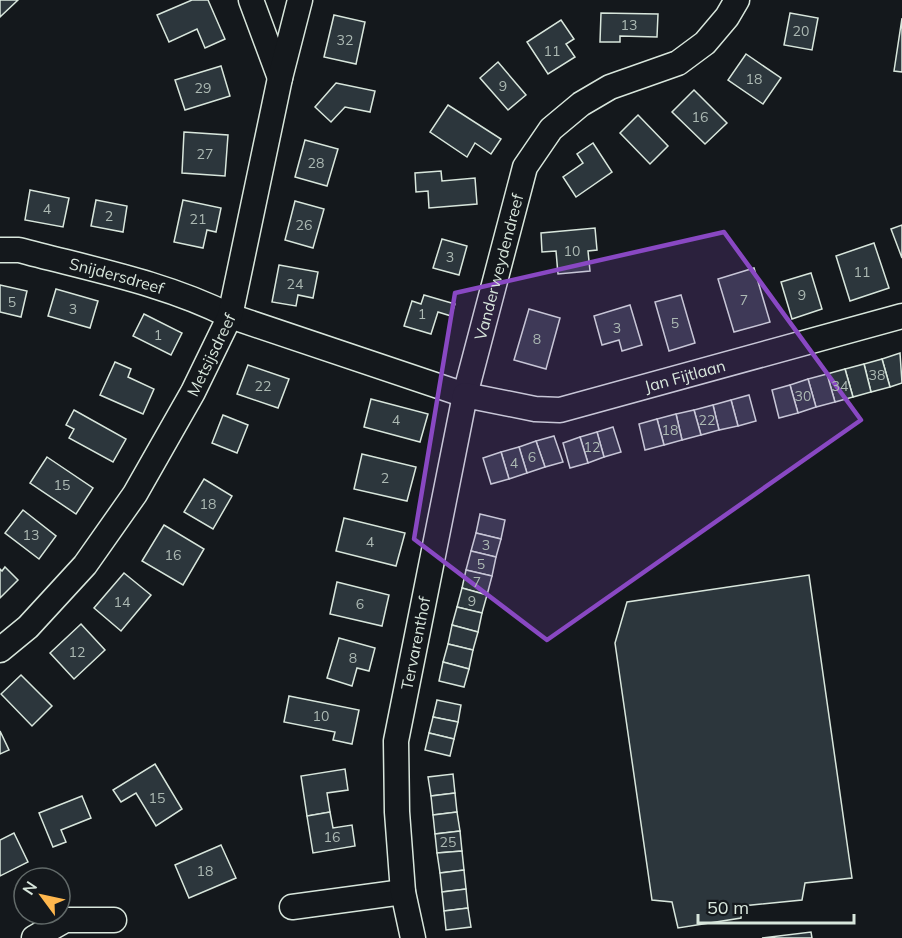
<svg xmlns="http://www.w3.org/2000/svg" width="902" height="938" viewBox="0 0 902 938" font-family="Mulish,sans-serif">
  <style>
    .building { fill: #2c363c; stroke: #d8e6dc; stroke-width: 1.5 }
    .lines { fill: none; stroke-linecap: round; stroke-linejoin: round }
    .minor-casing { stroke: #d8e6dc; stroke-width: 27 }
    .minor { stroke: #14181c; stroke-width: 24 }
    .marked { fill: #8948c3; fill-opacity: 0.2; stroke: #8948c3; stroke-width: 4.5; stroke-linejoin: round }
    .labels { text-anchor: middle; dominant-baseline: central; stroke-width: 4.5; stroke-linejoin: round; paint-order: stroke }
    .number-label { font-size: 14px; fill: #adbab4 }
    .street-label { font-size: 16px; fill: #d8e6dc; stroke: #14181c }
  </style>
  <rect width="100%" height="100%" fill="#14181c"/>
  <!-- building -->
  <g class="building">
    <polygon points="0,0 18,0 0,17"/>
    <polygon points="192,0 208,0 225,39 205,48 197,29 169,42 157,15"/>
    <polygon points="601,13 658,14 657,37 620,36 620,42 600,42"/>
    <polygon points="790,13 818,18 812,50 784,45"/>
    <polygon points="334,15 365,22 356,64 324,57"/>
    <polygon points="902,18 902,72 894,71"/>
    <polygon points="561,20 574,39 566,44 575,57 548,74 527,42"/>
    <polygon points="746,54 781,78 763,104 728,80"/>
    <polygon points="498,62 526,95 508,110 480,78"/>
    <polygon points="221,66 230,96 185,110 175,80"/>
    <polygon points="336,83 375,91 370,112 345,107 331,122 315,107"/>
    <polygon points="694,90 727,123 705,144 672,112"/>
    <polygon points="448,105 501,139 491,154 475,143 467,157 430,132"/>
    <polygon points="638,115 668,146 650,164 620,133"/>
    <polygon points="184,132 228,135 225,176 182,173"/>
    <polygon points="305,140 338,149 327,186 295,177"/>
    <polygon points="593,143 612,172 576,197 563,177 583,163 577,154"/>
    <polygon points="441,171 442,181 475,178 477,204 429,208 428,191 416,192 415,173"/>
    <polygon points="30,190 69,198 63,227 25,220"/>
    <polygon points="96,200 127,206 123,232 91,226"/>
    <polygon points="183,200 221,208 216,232 207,230 203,248 174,242"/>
    <polygon points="295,201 324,209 313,248 285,240"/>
    <polygon points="902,225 902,258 891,229"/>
    <polygon points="595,228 597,250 588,251 590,271 558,274 556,251 542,252 541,233"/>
    <polygon points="442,239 467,246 459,275 433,268"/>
    <polygon points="874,243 889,288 850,301 836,256"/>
    <polygon points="279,265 318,272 313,298 298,295 296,306 272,302"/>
    <polygon points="754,268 770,322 734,332 718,279"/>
    <polygon points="811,273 822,309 792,319 781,282"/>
    <polygon points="0,285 27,291 21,317 0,312"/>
    <polygon points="56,289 98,301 90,328 48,316"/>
    <polygon points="424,295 455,304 451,316 438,312 431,334 404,326 412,301 421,304"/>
    <polygon points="681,295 695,343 669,351 655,302"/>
    <polygon points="630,305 642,345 622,351 619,340 602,345 594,316"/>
    <polygon points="529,309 560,318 546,369 514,360"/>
    <polygon points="144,314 182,333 171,355 133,336"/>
    <polygon points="900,353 902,383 890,387 882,359"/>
    <polygon points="882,359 890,387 871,392 864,364"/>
    <polygon points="115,362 131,369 128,377 154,389 143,414 100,395"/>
    <polygon points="864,364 871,392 853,397 845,369"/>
    <polygon points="248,365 289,379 278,408 237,394"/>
    <polygon points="845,369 853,397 835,402 827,374"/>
    <polygon points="827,374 835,402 816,407 808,379"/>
    <polygon points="808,379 816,407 798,413 790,385"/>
    <polygon points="790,385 798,413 779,418 772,390"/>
    <polygon points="749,395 756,421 738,426 731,400"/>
    <polygon points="371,399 428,414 420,442 364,427"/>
    <polygon points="731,400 738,426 719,430 713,405"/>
    <polygon points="713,405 719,430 701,435 694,410"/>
    <polygon points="74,410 126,439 113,462 69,438 74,429 66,425"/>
    <polygon points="694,410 701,435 682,440 676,414"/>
    <polygon points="676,414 682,440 664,445 657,419"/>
    <polygon points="223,415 248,425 237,453 212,443"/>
    <polygon points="657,419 664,445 645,450 639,424"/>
    <polygon points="613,427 621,452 604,457 597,432"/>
    <polygon points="597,432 604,457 588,463 580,437"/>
    <polygon points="554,436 563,462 545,467 536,441"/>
    <polygon points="580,437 588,463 570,468 563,443"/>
    <polygon points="536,441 545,467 527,473 519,447"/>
    <polygon points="519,447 527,473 509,479 501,452"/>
    <polygon points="501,452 509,479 491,484 483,458"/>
    <polygon points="362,454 416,467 407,501 354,489"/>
    <polygon points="47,457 93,488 76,514 30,483"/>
    <polygon points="204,479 232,496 213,529 184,512"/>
    <polygon points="23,510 56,536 39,559 5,533"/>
    <polygon points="480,514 505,520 501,539 476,533"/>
    <polygon points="344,518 405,533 396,566 336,551"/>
    <polygon points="164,525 204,549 183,585 142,561"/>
    <polygon points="476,533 501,539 496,557 471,551"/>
    <polygon points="471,551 496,557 492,576 466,570"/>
    <polygon points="5,567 18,580 0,598 0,569 2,571"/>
    <polygon points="466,570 492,576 487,595 462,588"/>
    <polygon points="124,573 151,595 121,631 94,608"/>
    <polygon points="809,575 852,878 805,883 802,900 742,906 741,918 678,928 672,902 652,900 615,643 627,602"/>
    <polygon points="337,582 389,595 382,626 330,614"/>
    <polygon points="462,588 487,595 482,613 457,607"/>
    <polygon points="457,607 482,613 478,632 452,625"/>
    <polygon points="81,624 105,650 74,679 50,653"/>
    <polygon points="452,625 478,632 473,650 448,644"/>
    <polygon points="339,638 375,648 369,671 357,668 352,686 327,678"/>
    <polygon points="448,644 473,650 469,669 443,662"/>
    <polygon points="443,662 469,669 464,687 439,681"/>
    <polygon points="21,675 52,706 32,726 1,694"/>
    <polygon points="289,696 359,710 352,744 333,740 335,732 284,722"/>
    <polygon points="437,700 461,705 458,722 433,717"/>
    <polygon points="433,717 458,722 454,739 429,733"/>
    <polygon points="0,731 9,750 0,754"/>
    <polygon points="429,733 454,739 450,756 425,750"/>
    <polygon points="155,764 182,809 156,826 136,793 121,802 113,790"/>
    <polygon points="345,769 348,790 327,793 330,812 307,816 301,776"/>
    <polygon points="453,774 455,793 431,796 428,777"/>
    <polygon points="455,793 457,812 433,815 431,796"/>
    <polygon points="82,796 91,818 61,830 66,842 53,847 39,813"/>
    <polygon points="330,812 333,828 352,825 355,846 313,853 307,816"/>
    <polygon points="457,812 460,831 435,834 433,815"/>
    <polygon points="460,831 462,851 437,853 435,834"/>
    <polygon points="14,833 28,862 0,876 0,840"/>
    <polygon points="221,845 236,878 189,898 175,865"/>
    <polygon points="462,851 464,870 440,873 437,853"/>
    <polygon points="464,870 466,889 442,892 440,873"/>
    <polygon points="466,889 468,908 444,911 442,892"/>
    <polygon points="468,908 471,927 446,930 444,911"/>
    <polygon points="811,932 812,938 762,938"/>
  </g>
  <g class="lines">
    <defs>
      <g id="minor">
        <polyline points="251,0 280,78"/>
        <path id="s1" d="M0,250H19C90,269 165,283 230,316L465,395L525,167L551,129L581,104L610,87L678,63L705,43L727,17L737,0"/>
        <path id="s2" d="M0,650L28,627L85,565L135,494L193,392L230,316L280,78L300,0"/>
        <polyline points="292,907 403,892"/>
        <polyline points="34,938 65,920 114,920"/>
        <path id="s3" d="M413,938L403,892L397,812L396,741L465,395L535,409L560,410L902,316"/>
      </g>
    </defs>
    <!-- minor casing -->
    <use href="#minor" class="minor-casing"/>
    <!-- minor -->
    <use href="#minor" class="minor"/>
  </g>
  <!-- marked area -->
  <path class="marked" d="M724,232L861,420L547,640L414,539L455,293Z"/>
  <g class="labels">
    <!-- number labels -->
    <g class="number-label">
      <text x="629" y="25">13</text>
      <text x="801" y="31">20</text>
      <text x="345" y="40">32</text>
      <text x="552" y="51">11</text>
      <text x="754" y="79">18</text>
      <text x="503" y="86">9</text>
      <text x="203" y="88">29</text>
      <text x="700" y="117">16</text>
      <text x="205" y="154">27</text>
      <text x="316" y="163">28</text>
      <text x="47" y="209">4</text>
      <text x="109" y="216">2</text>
      <text x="198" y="219">21</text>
      <text x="304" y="225">26</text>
      <text x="572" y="251">10</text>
      <text x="450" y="257">3</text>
      <text x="862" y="272">11</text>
      <text x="295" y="284">24</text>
      <text x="802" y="295">9</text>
      <text x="744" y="300">7</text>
      <text x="12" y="302">5</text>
      <text x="73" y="309">3</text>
      <text x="422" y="314">1</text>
      <text x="675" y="323">5</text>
      <text x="617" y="328">3</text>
      <text x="158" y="335">1</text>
      <text x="537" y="339">8</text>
      <text x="877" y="375">38</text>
      <text x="263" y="386">22</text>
      <text x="840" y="386">34</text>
      <text x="803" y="396">30</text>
      <text x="396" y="420">4</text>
      <text x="707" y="420">22</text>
      <text x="670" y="430">18</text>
      <text x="592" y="447">12</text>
      <text x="532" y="457">6</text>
      <text x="514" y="463">4</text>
      <text x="385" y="478">2</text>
      <text x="62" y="485">15</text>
      <text x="208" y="504">18</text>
      <text x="31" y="535">13</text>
      <text x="370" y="542">4</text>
      <text x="486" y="545">3</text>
      <text x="173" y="555">16</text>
      <text x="481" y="564">5</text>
      <text x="477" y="582">7</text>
      <text x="472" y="601">9</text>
      <text x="122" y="602">14</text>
      <text x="360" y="604">6</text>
      <text x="77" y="652">12</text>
      <text x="353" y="658">8</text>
      <text x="321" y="716">10</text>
      <text x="157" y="798">15</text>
      <text x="332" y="837">16</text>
      <text x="448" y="842">25</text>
      <text x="205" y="871">18</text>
    </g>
    <!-- street labels -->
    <g class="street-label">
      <text stroke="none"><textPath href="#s1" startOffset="621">Vanderweydendreef</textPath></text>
      <text stroke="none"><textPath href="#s1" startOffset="120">Snijdersdreef</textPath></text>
      <text stroke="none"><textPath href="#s2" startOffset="366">Metsijsdreef</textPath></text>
      <text stroke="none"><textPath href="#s3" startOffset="777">Jan Fijtlaan</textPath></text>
      <text stroke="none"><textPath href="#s3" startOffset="298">Tervarenthof</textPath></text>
    </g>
  </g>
  <!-- north arrow -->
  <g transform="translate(42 896) rotate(303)"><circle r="28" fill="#14181c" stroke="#626a69" stroke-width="1.5"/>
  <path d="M0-4.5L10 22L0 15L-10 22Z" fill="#ffb74d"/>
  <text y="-9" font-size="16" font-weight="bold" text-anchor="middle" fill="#d8e6dc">N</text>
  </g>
  <!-- scale -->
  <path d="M698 914v9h156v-9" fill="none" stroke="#d8e6dc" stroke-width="3"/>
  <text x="707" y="914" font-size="18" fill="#d8e6dc" stroke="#14181c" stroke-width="4.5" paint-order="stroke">50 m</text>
</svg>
